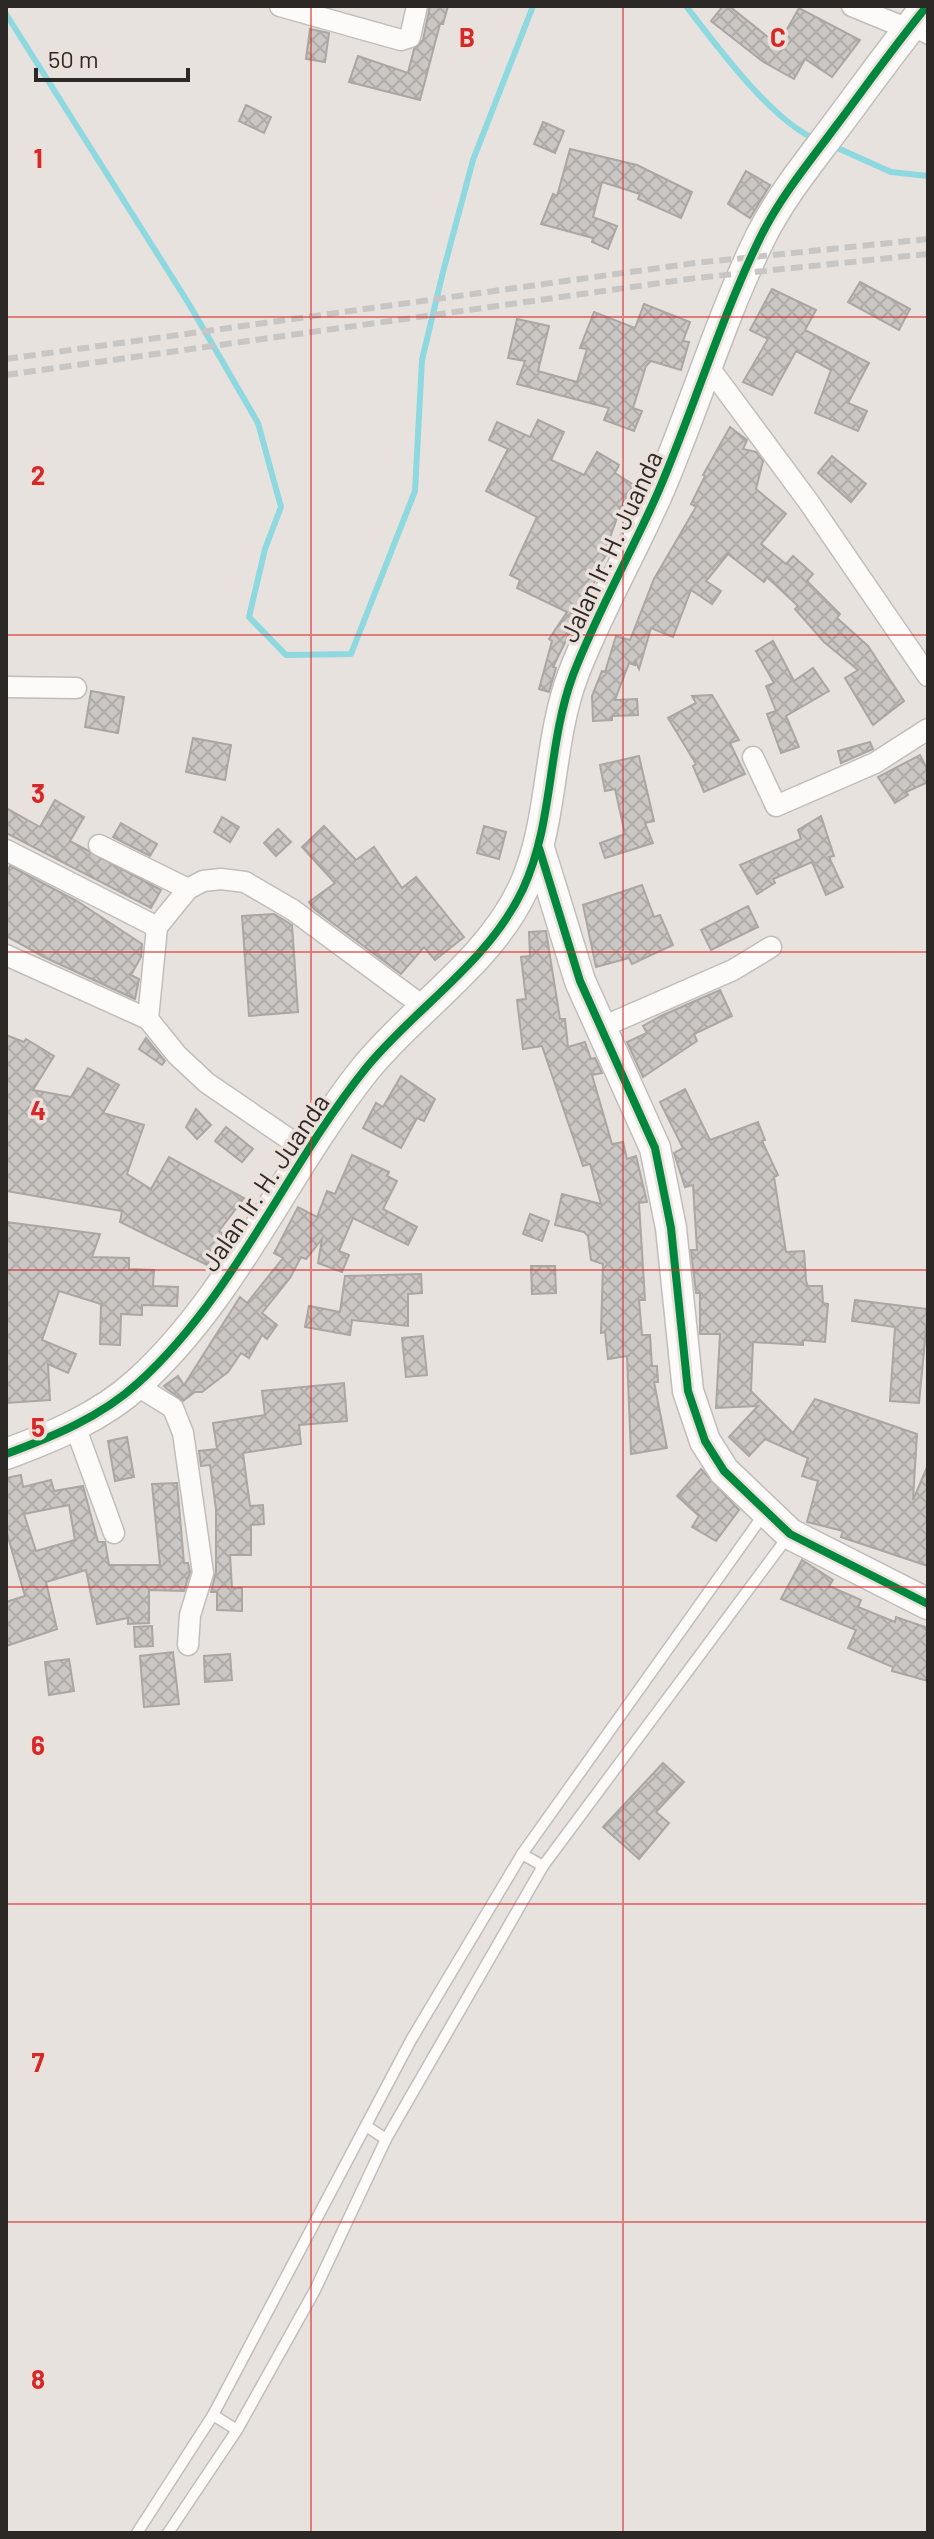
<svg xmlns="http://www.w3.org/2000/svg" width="934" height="2539" viewBox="0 0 934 2539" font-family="Barlow,sans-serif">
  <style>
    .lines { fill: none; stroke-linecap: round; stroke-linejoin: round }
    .stream { stroke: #8dd9df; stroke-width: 6 }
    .building { fill: url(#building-cross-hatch); stroke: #aaa6a2; stroke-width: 2; fill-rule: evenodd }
    .lane-casing { stroke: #c1bdba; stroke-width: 13 }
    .street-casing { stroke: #c1bdba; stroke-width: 23 }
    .secondary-casing { stroke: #c1bdba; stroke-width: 33 }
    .lane { stroke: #fcfbfa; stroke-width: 10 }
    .street { stroke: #fcfbfa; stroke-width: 20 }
    .secondary { stroke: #fcfbfa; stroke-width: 30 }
    .rail { stroke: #c8c6c4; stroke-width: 6; stroke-dasharray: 12 6; stroke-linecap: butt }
    .cycleway-casing { stroke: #ece1da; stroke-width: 13 }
    .cycleway { stroke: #00873e; stroke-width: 8 }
    .grid { fill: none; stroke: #d62828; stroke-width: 2; stroke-opacity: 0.55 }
    .labels { text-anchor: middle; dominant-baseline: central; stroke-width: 7; stroke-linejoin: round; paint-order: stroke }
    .street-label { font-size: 26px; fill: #2c2825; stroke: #ece1da }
    .grid-label { font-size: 26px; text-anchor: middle; font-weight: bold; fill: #d62828; stroke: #ece1da; stroke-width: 7; stroke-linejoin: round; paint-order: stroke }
  </style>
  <defs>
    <pattern id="building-cross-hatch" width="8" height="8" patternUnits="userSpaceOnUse" patternTransform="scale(2)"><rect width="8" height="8" fill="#cbc7c4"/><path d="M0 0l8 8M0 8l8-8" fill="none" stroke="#aeaba8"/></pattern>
  </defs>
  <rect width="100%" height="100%" fill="#e8e2de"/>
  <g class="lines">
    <!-- stream -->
    <g class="stream">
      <path d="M686,6C716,45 771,120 815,139"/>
      <polyline points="6,14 189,304 258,423 281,507 265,549 249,617 286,655 351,654 415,491 422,360 443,272 473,160 533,6"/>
      <polyline points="833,146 891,172 928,176"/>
    </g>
  </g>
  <!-- building -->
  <g class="building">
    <polygon points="430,6 448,6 443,24 440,24 420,100 349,82 358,56 408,73 414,49 423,40"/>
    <polygon points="723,6 729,6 778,45 799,8 860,40 832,77 805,59 794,79 762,61 711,21"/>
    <polygon points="310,29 329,33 325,62 306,59"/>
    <polygon points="246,105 271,117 264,133 239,121"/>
    <polygon points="543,122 564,131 555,153 534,144"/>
    <polygon points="570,149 637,165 692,192 681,218 638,199 640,194 602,182 593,217 617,226 608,249 592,242 593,238 541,224 553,194 557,196"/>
    <polygon points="746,171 770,185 750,218 728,204"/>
    <polygon points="860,282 910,309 899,330 848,302"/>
    <polygon points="772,289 816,310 805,330 869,363 848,403 867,411 858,431 815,413 831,370 796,351 772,395 743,382 768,339 750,330"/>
    <polygon points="644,304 690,322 683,341 689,342 681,370 651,361 646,366 633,408 642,411 634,431 604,420 609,408 517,384 525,361 508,358 517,319 549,326 538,371 577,382 587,349 580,348 594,312 635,328"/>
    <polygon points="538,420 564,432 551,460 584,475 597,452 619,465 615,473 634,485 621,507 608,543 613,546 592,575 597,577 553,667 556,668 549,692 539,689 552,641 549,639 567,612 517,588 520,580 510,575 537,517 486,491 508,449 489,440 497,422 530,437"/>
    <polygon points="730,427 747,440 743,449 756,452 763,461 756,489 786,514 761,544 786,564 793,556 813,574 807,581 840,614 837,618 868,646 904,701 873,725 845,678 858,670 824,642 795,609 798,606 767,577 764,582 728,554 706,581 721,591 712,604 691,590 673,637 651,628 639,669 635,660 635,665 629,663 615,700 637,699 638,715 612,716 612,720 593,721 592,696 602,671 605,672 616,636 630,640 654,579 696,507 691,504 705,476 703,475"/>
    <polygon points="832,456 866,484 851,502 818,473"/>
    <polygon points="773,641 794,681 813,668 829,691 786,716 799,747 781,753 767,714 776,711 766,686 774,683 756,651"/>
    <polygon points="91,691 124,697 118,733 85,727"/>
    <polygon points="712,695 739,740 730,743 745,774 704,792 693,766 696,764 668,718 696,703 692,696"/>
    <polygon points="193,738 231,745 225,780 186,772"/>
    <polygon points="870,742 873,749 841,763 838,751"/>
    <polygon points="920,755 928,771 928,782 906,792 908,795 895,803 878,777"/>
    <polygon points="639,756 654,821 645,823 653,843 605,858 600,843 625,834 615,789 605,791 600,765"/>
    <polygon points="55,800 84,817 70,841 161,890 151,908 6,833 6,808 40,827"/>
    <polygon points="821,816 834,856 829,857 843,887 826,895 812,862 773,879 775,883 757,894 740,865 801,839 798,830"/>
    <polygon points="222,817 239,827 230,842 214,832"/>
    <polygon points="121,823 157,844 150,856 113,837"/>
    <polygon points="324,826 356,860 374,847 402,888 416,877 464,937 435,960 424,947 401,974 314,909 309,902 335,883 302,847"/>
    <polygon points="484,826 506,832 499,859 477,853"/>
    <polygon points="278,829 291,842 276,856 264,843"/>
    <polygon points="10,866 77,901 142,944 141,957 131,975 139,979 135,999 44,957 6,936 6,873"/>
    <polygon points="642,885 654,917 660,915 673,945 632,964 629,958 596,967 583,905"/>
    <polygon points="748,906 758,927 711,950 701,930"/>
    <polygon points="274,914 292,925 298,1012 249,1016 242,916"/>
    <polygon points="546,931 560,1019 565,1019 568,1047 585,1042 591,1059 595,1058 602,1073 592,1075 612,1144 623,1142 627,1159 636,1156 647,1202 639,1203 645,1300 639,1300 642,1335 650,1335 652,1366 657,1366 658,1382 654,1382 667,1448 631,1454 627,1356 608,1359 605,1332 601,1333 603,1264 591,1260 588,1236 584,1232 555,1225 562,1194 601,1204 590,1164 583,1166 542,1046 523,1049 517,1000 526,999 521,957 530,956 529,932"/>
    <polygon points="720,990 732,1016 694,1034 697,1041 643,1077 627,1042 647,1033 643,1026 661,1016"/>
    <polygon points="6,1035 24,1042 26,1039 54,1056 33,1090 71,1097 88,1068 119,1085 103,1113 144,1125 127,1174 151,1189 169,1157 244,1198 219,1231 223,1234 207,1265 120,1222 122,1211 6,1191"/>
    <polygon points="146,1038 165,1061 162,1065 139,1049"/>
    <polygon points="401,1076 435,1099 424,1121 417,1118 401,1148 363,1128 376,1103 383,1107"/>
    <polygon points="685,1089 710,1140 758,1122 765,1140 762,1141 778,1175 774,1177 786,1252 804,1251 806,1281 808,1286 822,1286 823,1303 828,1304 825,1342 803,1340 803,1345 753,1342 751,1391 793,1433 815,1399 917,1434 913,1500 928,1465 928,1566 841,1537 843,1531 807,1522 818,1481 802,1476 808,1458 765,1439 749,1456 729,1437 758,1406 716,1408 720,1334 700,1334 700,1293 696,1293 691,1250 697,1250 693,1185 685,1187 674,1153 683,1148 660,1102"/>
    <polygon points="196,1109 211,1125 197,1139 186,1127"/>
    <polygon points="226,1127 253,1149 242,1162 215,1141"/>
    <polygon points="352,1155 389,1172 387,1176 397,1181 383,1209 417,1227 408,1245 353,1218 339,1251 349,1255 342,1272 318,1263 322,1239 306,1259 301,1257 290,1278 262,1313 277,1325 267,1339 262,1335 249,1358 241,1353 228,1372 202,1392 195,1392 183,1401 166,1388 164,1386 178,1376 184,1385 240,1297 247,1303 283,1258 274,1253 298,1207 317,1217 327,1191 335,1194"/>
    <polygon points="530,1214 549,1221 542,1241 523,1234"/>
    <polygon points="6,1222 100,1234 92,1257 129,1258 129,1269 154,1270 153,1286 178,1287 177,1306 142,1305 142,1315 121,1314 120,1345 100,1344 101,1304 59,1291 42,1340 76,1354 68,1373 48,1364 50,1400 6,1403"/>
    <polygon points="531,1266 555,1266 556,1293 532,1294"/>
    <polygon points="421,1274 422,1293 408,1294 408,1326 352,1320 350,1335 305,1327 309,1306 340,1312 345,1276"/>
    <polygon points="855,1300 928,1309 919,1403 890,1401 895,1327 852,1321"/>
    <polygon points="423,1336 427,1375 406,1377 402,1338"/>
    <polygon points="344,1383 347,1421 299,1425 301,1444 243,1453 250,1506 263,1505 264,1524 251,1525 251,1555 230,1555 232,1588 242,1588 242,1611 217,1610 217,1592 211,1592 216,1572 216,1509 210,1465 201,1466 199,1451 217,1449 213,1423 265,1415 262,1391"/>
    <polygon points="127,1437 134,1477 115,1481 108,1441"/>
    <polygon points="701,1469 739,1510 716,1541 692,1527 699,1516 677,1496"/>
    <path d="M21,1475L23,1487L51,1480L54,1491L83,1486L98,1542H105L109,1565H160L152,1484L177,1483L184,1563H188L190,1572L184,1591L149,1590V1623L128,1624V1618L97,1624L86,1570L46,1582L57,1629L6,1646V1602L25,1596L6,1530V1478ZM69,1505L75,1540L36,1551L24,1514Z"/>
    <polygon points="802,1560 833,1580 829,1586 861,1600 858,1607 895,1622 896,1617 928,1628 928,1681 892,1671 893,1667 848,1648 856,1630 781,1599"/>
    <polygon points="152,1626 153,1646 135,1647 134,1627"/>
    <polygon points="173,1652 179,1704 144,1707 140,1656"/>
    <polygon points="230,1654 232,1680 205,1682 204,1656"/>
    <polygon points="69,1659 74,1691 49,1695 45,1662"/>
    <polygon points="663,1763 684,1782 656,1812 669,1823 639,1859 603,1827"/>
  </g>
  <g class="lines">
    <defs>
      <g id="lane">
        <polyline points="910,30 928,39"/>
        <polyline points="522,1854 543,1866"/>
        <polyline points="366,2126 386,2139"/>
        <polyline points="213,2415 237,2430"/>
        <polyline points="137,2533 213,2415 411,2040 522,1854 764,1514"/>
        <polyline points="168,2533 237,2430 315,2290 386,2139 543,1866 789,1535"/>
      </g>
      <g id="street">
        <polyline points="280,6 401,40 410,37 417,6"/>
        <polyline points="852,6 908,29"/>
        <polyline points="708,366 808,501 928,676"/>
        <polyline points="6,687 76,688"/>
        <polyline points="753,757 776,806 875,763 928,729"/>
        <polyline points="99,845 188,889"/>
        <polyline points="6,850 157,927"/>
        <polyline points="6,955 148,1019 177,1055 207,1083 308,1152"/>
        <polyline points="148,1019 157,927 188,889 203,881 221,879 245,882 293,910 424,1007"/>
        <polyline points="600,1028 733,970 771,947"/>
        <polyline points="136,1385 173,1408 183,1433 203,1573 190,1615 188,1645"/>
        <polyline points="75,1426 114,1533"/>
      </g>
      <g id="secondary">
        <polyline points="539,848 580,981 655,1148 671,1228 688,1391 705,1441 724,1471 790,1534 928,1604"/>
        <path d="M6,1454C52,1437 101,1417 138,1383C235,1295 285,1169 366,1068C416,1007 488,963 523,889C554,822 547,745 573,675C597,612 632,552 659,490C695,406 721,317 761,236C781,196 810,161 836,126C866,86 895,45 927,6"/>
      </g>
    </defs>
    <!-- lane casing -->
    <use href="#lane" class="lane-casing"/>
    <!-- street casing -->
    <use href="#street" class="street-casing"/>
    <!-- secondary casing -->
    <use href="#secondary" class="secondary-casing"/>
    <!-- lane -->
    <use href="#lane" class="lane"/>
    <!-- street -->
    <use href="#street" class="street"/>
    <!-- secondary -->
    <use href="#secondary" class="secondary"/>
    <!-- rail -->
    <g class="rail">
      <polyline points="6,359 695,263 928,239"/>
      <polyline points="6,375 696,278 928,254"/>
    </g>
    <defs>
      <g id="cycleway">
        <polyline points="539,848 580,981 655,1148 671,1228 688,1391 705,1441 724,1471 790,1534 928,1604"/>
        <path d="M6,1454C52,1437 101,1417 138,1383C235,1295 285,1169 366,1068C416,1007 488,963 523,889C554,822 547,745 573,675C597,612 632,552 659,490C695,406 721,317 761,236C781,196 810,161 836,126C866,86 895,45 927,6"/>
      </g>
    </defs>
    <!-- cycleway casing -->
    <use href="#cycleway" class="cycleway-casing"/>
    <!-- cycleway -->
    <use href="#cycleway" class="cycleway"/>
  </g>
  <!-- grid -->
  <path class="grid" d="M311,6V2533M623,6V2533M6,317H928M6,635H928M6,952H928M6,1270H928M6,1587H928M6,1904H928M6,2222H928"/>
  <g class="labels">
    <!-- street labels -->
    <g class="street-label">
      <text transform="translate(610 546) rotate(-65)">Jalan Ir. H. Juanda</text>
      <text transform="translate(264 1182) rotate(-56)">Jalan Ir. H. Juanda</text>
    </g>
  </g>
  <g class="grid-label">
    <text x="467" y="47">B</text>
    <text x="778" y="47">C</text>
    <text x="38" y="168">1</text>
    <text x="38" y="485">2</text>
    <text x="38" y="803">3</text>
    <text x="38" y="1120">4</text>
    <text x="38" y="1437">5</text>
    <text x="38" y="1755">6</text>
    <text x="38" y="2072">7</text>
    <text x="38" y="2389">8</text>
  </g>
  <!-- border -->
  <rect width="934" height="2539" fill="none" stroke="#2c2825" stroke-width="16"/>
  <!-- scale -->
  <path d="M36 68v12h152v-12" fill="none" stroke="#2c2825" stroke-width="4"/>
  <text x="48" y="68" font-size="24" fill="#2c2825" stroke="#ece1da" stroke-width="6" paint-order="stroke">50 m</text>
</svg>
